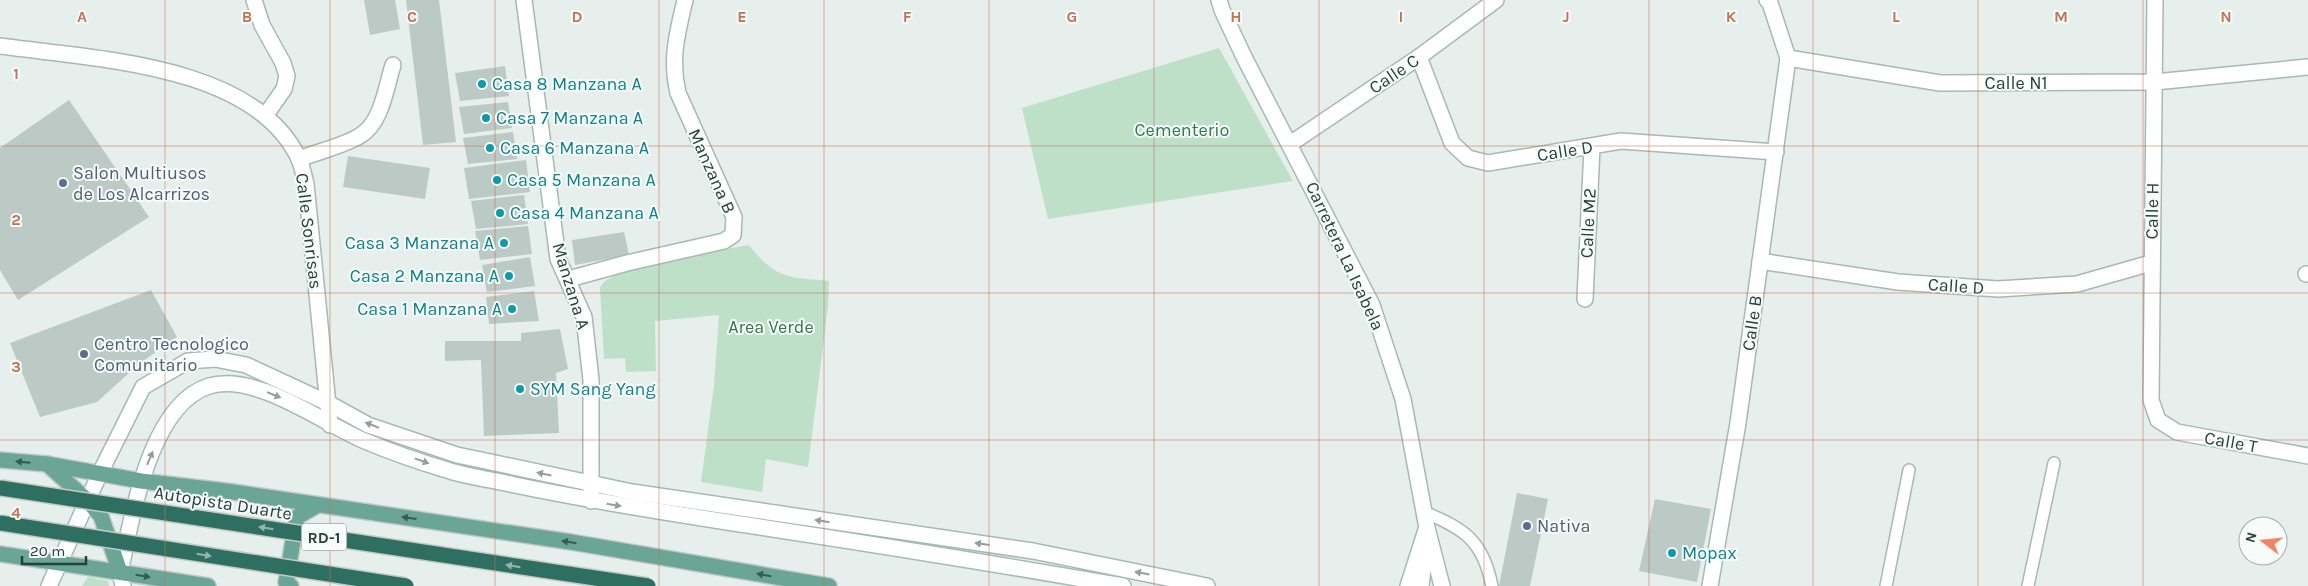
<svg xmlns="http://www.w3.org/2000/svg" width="2308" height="586" viewBox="0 0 2308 586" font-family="Karla,sans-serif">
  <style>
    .green { fill: #bfe0c8 }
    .building { fill: #bbcac4 }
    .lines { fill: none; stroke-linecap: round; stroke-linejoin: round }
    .lane-casing { stroke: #a8b8b2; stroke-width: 14 }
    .street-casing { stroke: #a8b8b2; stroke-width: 18 }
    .secondary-casing { stroke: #a4bbb3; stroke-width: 18 }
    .primary-casing { stroke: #c2cac8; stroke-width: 18 }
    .lane { stroke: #fff; stroke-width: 11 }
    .street { stroke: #fff; stroke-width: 15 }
    .secondary { stroke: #fff; stroke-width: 15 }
    .primary { stroke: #6aa596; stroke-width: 15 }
    .highway-bridge-casing { stroke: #c2cac8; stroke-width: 18; stroke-linecap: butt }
    .highway-bridge { stroke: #2f6f62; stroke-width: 15 }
    .oneway { fill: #92a09c }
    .oneway2 { fill: #365b51 }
    .oneway3 { fill: #93b5ae }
    .grid { fill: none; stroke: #c07456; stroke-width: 1; stroke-opacity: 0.55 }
    .culture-dot { fill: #0f9aa8; stroke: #f7fbf9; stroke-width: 2 }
    .service-dot { fill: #5c6f8a; stroke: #f7fbf9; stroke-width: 2 }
    .labels { text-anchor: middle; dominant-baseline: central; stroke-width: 4; stroke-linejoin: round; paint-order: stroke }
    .shield { fill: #f7fbf9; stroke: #637a73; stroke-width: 1 }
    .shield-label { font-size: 16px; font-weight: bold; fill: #24423a }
    .street-label { font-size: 18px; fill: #24423a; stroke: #f7fbf9 }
    .culture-label { font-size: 18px; fill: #0d838f; stroke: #f7fbf9; text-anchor: start }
    .park-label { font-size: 18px; fill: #2d7a4b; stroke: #f7fbf9 }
    .service-label { font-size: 18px; fill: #4e5e75; stroke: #f7fbf9; text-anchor: start }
    .grid-label { font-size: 16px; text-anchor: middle; font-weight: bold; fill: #c07456; stroke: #f7fbf9; stroke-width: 4; stroke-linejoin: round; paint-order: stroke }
  </style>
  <rect width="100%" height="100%" fill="#e6efeb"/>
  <!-- green -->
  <g class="green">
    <polygon points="1219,48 1293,181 1048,219 1022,108"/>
    <path d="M749,245C777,280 787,277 829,281L828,306L808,467L766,459L762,492L701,482L714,385L719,315L655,321L656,371L626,372L625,358L604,359L600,288C607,265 723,250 749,245Z"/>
    <polygon points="88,577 108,581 109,586 82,586"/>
  </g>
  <!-- building -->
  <g class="building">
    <polygon points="364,0 395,0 400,29 370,35"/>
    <polygon points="406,0 439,0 456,142 423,145"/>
    <polygon points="505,66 509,96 460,101 455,73"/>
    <polygon points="69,100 149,217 18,300 0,270 0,148"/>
    <polygon points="508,102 512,128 464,134 459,107"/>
    <polygon points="513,132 517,159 468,164 463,138"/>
    <polygon points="348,156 430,168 425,199 343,187"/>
    <polygon points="526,160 530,192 469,199 464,168"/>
    <polygon points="524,195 528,224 476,229 471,201"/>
    <polygon points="528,226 532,254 480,260 475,231"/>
    <polygon points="624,232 629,255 575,265 572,240"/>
    <polygon points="530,257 535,286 487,292 482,265"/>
    <polygon points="151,290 177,337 139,364 97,402 40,417 10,343"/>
    <polygon points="534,291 539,321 489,324 486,297"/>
    <polygon points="560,329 568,369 556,373 559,433 484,436 481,360 445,361 445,341 521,341 521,333"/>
    <polygon points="1517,493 1548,499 1530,586 1499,586"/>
    <polygon points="1655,499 1711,509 1697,582 1639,571"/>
  </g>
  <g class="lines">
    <defs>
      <g id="lane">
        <path d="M1424,512C1465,529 1483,541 1492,586"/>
        <polyline points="1886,586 1909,470"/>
        <polyline points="2028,586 2054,463"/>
      </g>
      <g id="street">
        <polyline points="254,0 262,25 283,63 287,76 284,89 265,116"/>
        <polyline points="524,0 558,259 584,317 591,380 591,501"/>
        <polyline points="1767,0 1770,3 1788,58 1940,83 2155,82 2308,67"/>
        <polyline points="2155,0 2151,400 2158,420 2177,432 2308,456"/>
        <path d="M0,46C91,59 254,63 299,159C302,166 304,176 306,184L330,425"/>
        <polyline points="1419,57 1452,143 1468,158 1488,163 1621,141 1776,152"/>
        <polyline points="1290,144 1419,57 1496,0"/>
        <path d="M299,159C316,152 347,145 361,135C382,122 386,87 393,65"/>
        <polyline points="1760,261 1898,282 1998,289 2077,284 2151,263"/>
        <polyline points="2306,274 2308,274"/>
        <path d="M569,279L627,263L724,241L733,235L734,217L678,93C670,59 677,34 685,0"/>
        <polyline points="1585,299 1592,147"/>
        <polyline points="120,572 123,586"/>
        <polyline points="1710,586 1738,423 1788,58"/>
      </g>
      <g id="secondary">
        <polyline points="1219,0 1222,10 1244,57 1372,305 1403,399 1427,528 1442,586"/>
        <path d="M120,572C132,519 149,405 209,386C256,372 322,423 365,441C391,452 420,462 447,470C469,477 493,480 515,485C586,500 656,511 727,522C860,542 991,563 1123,586"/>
        <polyline points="49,586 100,473 143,387 188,361 215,359 246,365 328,403 368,425 457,455 632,492 1033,551 1207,586"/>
        <polyline points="1408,586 1426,530"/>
        <polyline points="1421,586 1424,562"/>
      </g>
      <g id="primary">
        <polyline points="0,460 47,464 141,481 226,491 571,542 829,586"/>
        <polyline points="47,464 88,501 101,516 120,572"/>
        <polyline points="0,554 208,586"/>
        <polyline points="291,586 286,582 297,517 318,505"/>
      </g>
    </defs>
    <!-- lane casing -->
    <use href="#lane" class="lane-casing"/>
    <!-- street casing -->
    <use href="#street" class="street-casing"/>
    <!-- secondary casing -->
    <use href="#secondary" class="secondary-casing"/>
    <!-- primary casing -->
    <use href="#primary" class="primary-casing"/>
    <!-- lane -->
    <use href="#lane" class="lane"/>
    <!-- street -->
    <use href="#street" class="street"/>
    <!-- secondary -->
    <use href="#secondary" class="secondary"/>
    <!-- primary -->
    <use href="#primary" class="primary"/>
    <defs>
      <g id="highway-bridge">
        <polyline points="0,488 648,586"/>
        <polyline points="0,523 406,586"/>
      </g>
    </defs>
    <!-- highway-bridge casing -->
    <use href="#highway-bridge" class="highway-bridge-casing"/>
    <!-- highway-bridge -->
    <use href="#highway-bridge" class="highway-bridge"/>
  </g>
  <!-- one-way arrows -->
  <defs><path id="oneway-solid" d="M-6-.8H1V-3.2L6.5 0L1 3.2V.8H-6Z" transform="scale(1.25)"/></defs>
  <g class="oneway">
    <use href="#oneway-solid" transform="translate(274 395) rotate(22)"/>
    <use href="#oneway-solid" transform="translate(372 425) rotate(-158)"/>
    <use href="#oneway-solid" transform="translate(150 458) rotate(-67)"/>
    <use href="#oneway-solid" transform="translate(422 461) rotate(19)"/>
    <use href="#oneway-solid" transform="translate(544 474) rotate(-168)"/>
    <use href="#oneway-solid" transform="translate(614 505) rotate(9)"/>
    <use href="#oneway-solid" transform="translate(822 521) rotate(-171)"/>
    <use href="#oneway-solid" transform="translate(982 544) rotate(-172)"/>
    <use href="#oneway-solid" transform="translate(1142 573) rotate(-169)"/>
  </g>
  <g class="oneway2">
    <use href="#oneway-solid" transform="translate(23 462) rotate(-175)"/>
    <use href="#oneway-solid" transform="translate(409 518) rotate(-172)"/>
    <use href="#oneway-solid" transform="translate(569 542) rotate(-171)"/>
    <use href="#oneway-solid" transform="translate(764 575) rotate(-170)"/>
    <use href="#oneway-solid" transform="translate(143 576) rotate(9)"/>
  </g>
  <g class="oneway3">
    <use href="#oneway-solid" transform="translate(266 528) rotate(-171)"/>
    <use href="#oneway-solid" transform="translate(204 555) rotate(9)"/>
    <use href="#oneway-solid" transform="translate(513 566) rotate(-171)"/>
  </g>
  <!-- grid -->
  <path class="grid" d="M165,0V586M330,0V586M495,0V586M659,0V586M824,0V586M989,0V586M1154,0V586M1319,0V586M1484,0V586M1649,0V586M1813,0V586M1978,0V586M2143,0V586M0,146H2308M0,293H2308M0,440H2308"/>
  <!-- markers -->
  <g class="culture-dot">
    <circle cx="482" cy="84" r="5"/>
    <circle cx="486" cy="118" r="5"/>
    <circle cx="490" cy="148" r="5"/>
    <circle cx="497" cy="180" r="5"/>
    <circle cx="500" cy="213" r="5"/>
    <circle cx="504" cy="243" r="5"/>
    <circle cx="509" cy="276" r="5"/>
    <circle cx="512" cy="309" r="5"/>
    <circle cx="520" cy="389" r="5"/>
    <circle cx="1672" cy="553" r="5"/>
  </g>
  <g class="service-dot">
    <circle cx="63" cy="183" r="5"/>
    <circle cx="84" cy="354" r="5"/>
    <circle cx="1527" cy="526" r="5"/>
  </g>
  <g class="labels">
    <!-- shield labels -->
    <rect class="shield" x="301.5" y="523.5" width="45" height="27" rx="4"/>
    <g class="shield-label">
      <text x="324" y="537">RD-1</text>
    </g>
    <!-- street labels -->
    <g class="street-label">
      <text transform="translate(1394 74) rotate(-34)">Calle C</text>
      <text x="2016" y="83">Calle N1</text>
      <text transform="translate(1565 151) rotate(-9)">Calle D</text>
      <text transform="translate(712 171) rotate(66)">Manzana B</text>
      <text transform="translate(2152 211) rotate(-89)">Calle H</text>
      <text transform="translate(1588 223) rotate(-87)">Calle M2</text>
      <text transform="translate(309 231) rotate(83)">Calle Sonrisas</text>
      <text transform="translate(1345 256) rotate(65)">Carretera La Isabela</text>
      <text transform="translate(571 286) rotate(73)">Manzana A</text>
      <text transform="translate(1956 286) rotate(4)">Calle D</text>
      <text transform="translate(1752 323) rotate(-82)">Calle B</text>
      <text transform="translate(2231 442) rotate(10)">Calle T</text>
      <text transform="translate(223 503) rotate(9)">Autopista Duarte</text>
    </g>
    <!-- culture labels -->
    <g class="culture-label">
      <text x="492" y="84">Casa 8 Manzana A</text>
      <text x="496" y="118">Casa 7 Manzana A</text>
      <text x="500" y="148">Casa 6 Manzana A</text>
      <text x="507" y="180">Casa 5 Manzana A</text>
      <text x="510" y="213">Casa 4 Manzana A</text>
      <text x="494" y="243" text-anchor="end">Casa 3 Manzana A</text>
      <text x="499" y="276" text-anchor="end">Casa 2 Manzana A</text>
      <text x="502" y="309" text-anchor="end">Casa 1 Manzana A</text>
      <text x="530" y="389">SYM Sang Yang</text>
      <text x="1682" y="553">Mopax</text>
    </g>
    <!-- park labels -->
    <g class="park-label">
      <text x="1182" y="130">Cementerio</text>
      <text x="771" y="327">Area Verde</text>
    </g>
    <!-- service labels -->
    <g class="service-label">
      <text x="73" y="173">Salon Multiusos<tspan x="73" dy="21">de Los Alcarrizos</tspan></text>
      <text x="94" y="344">Centro Tecnologico<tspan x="94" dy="21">Comunitario</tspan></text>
      <text x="1537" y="526">Nativa</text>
    </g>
  </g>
  <g class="grid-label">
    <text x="82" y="22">A</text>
    <text x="247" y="22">B</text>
    <text x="412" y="22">C</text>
    <text x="577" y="22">D</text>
    <text x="742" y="22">E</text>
    <text x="907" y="22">F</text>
    <text x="1072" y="22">G</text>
    <text x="1236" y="22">H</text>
    <text x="1401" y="22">I</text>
    <text x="1566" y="22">J</text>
    <text x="1731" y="22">K</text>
    <text x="1896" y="22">L</text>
    <text x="2061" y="22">M</text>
    <text x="2226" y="22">N</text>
    <text x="16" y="79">1</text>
    <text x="16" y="225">2</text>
    <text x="16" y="372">3</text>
    <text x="16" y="518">4</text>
  </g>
  <!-- north arrow -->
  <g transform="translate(2263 541) rotate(286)"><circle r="24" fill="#f7fbf9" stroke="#a3b1ad"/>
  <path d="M0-4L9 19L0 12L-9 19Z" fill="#f4845f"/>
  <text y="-8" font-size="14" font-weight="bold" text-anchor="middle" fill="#24423a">N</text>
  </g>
  <!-- scale -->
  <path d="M22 556v8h64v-8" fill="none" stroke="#24423a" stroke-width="2.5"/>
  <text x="30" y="556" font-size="15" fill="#24423a" stroke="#f7fbf9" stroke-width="4" paint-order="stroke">20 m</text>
</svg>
